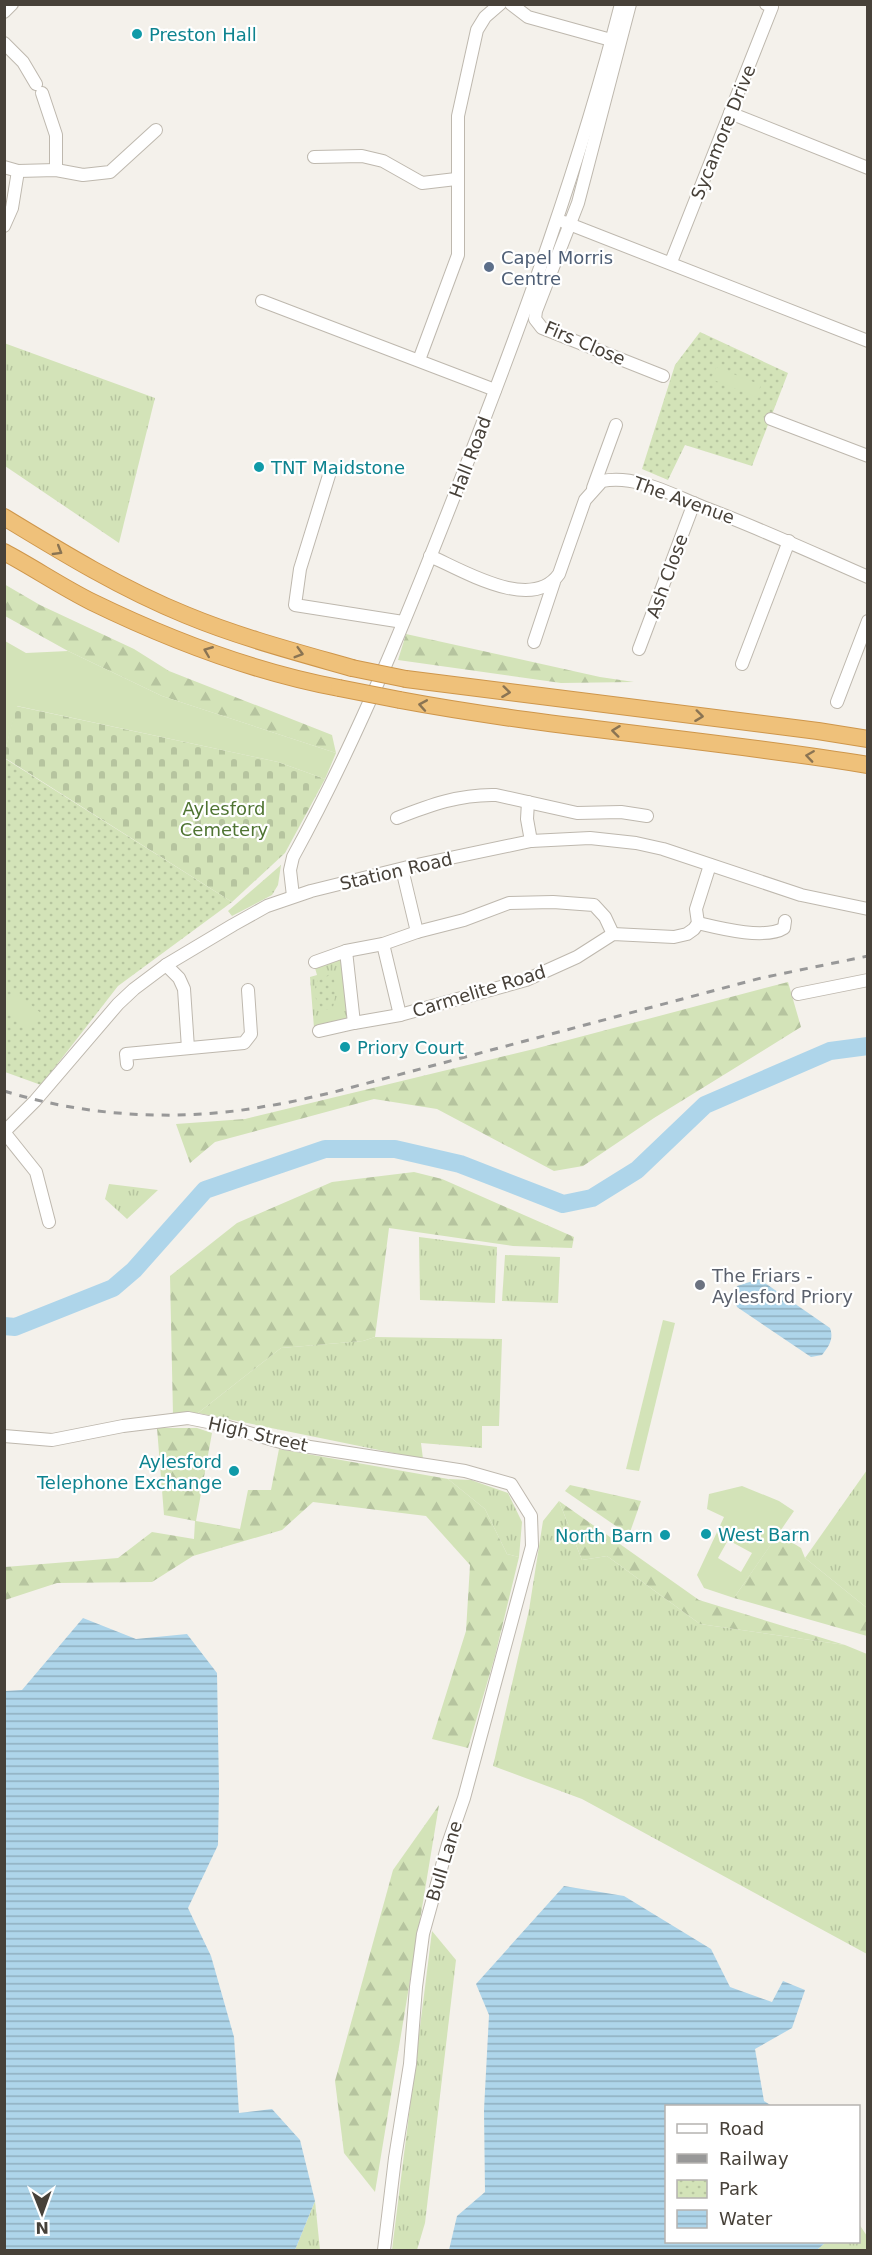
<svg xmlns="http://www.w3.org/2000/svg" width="872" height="2255" viewBox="0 0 872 2255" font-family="'DejaVu Sans',sans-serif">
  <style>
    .grass { fill: url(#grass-tufts) }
    .forest { fill: url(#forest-firs) }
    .cemetery { fill: url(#cemetery-stones) }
    .park { fill: url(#park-dots) }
    .garden { fill: #d3e3b8; fill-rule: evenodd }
    .water { fill: url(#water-rules) }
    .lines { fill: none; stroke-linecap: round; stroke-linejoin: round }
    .river { stroke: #aed5ea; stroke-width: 18 }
    .minor-casing { stroke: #beb8ae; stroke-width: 14 }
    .highway-casing { stroke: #ce964b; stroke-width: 18 }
    .minor { stroke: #fff; stroke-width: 12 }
    .highway { stroke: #efc17a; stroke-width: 16 }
    .rail { stroke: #989898; stroke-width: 3; stroke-dasharray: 8 8; stroke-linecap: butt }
    .highway-bridge-casing { stroke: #ce964b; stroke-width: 18; stroke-linecap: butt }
    .highway-bridge { stroke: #efc17a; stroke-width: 16 }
    .oneway { stroke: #8a7453 }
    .culture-dot { fill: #0f9aa8; stroke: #fff; stroke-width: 2 }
    .service-dot { fill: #5c6f8a; stroke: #fff; stroke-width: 2 }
    .worship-dot { fill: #6b7280; stroke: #fff; stroke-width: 2 }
    .labels { text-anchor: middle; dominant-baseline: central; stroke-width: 4.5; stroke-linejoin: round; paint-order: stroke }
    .culture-label { font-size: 18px; fill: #0d838f; stroke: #fff; text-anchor: start }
    .street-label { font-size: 18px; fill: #474139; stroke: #fff }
    .service-label { font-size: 18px; fill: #4e5e75; stroke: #fff; text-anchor: start }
    .park-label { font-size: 18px; fill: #4f7432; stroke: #fff }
    .worship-label { font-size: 18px; fill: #5b616d; stroke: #fff; text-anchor: start }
  </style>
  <defs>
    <pattern id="grass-tufts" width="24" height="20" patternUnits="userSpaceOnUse" patternTransform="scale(1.5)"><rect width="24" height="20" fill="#d3e3b8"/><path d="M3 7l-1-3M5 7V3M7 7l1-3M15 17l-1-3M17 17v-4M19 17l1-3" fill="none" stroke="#b6c49f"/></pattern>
    <pattern id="forest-firs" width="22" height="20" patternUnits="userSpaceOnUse" patternTransform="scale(1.5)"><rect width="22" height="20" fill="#d3e3b8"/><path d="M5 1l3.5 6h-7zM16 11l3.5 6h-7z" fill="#b6c49f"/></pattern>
    <pattern id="cemetery-stones" width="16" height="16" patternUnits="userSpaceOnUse" patternTransform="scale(1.5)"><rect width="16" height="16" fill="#d3e3b8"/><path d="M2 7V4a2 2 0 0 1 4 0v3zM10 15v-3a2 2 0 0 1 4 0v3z" fill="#b6c49f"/></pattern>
    <pattern id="park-dots" width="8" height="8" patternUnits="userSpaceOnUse" patternTransform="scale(1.5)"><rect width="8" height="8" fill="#d3e3b8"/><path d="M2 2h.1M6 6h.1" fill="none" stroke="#b6c49f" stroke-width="1.8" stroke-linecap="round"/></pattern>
    <pattern id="water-rules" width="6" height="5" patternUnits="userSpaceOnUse" patternTransform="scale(1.5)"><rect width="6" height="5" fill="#aed5ea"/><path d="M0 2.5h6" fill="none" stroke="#8faebf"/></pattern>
  </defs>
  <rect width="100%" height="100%" fill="#f4f1eb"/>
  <!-- grass -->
  <g class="grass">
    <polygon points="4,343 155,398 119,543 5,466"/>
    <polygon points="281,865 278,885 272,895 232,916 228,911"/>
    <polygon points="336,958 342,959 344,965 342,969 346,1004 349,1007 349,1015 342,1022 314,1028 310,977 317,975 315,968"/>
    <polygon points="109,1184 158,1190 127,1219 105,1199"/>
    <polygon points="419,1237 497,1247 495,1303 420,1300"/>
    <polygon points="505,1255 560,1257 558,1303 502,1301"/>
    <polygon points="375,1337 502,1339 499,1426 482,1426 482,1448 421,1443 423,1459 198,1413 281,1348 363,1341"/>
    <polygon points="867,1470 867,1608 805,1558"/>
    <polygon points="448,1479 471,1480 508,1493 522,1522 519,1557 507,1554 485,1509"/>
    <polygon points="559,1501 582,1560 607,1556 700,1624 845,1645 867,1654 867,1954 582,1799 493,1766 529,1610 543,1521"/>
    <polygon points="432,1931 456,1960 425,2223 417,2250 392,2250"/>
    <polygon points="315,2201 320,2250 295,2250"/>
    <polygon points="859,2224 867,2236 867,2250 817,2250 826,2242 858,2242"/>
  </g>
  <!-- forest -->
  <g class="forest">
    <polygon points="4,584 40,605 134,649 169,671 332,735 336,753 162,696 68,651 5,616"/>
    <polygon points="406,634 600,677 634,682 561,683 398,660"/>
    <polygon points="788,982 801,1027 654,1118 583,1166 554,1171 437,1109 374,1099 215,1142 190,1163 176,1124 245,1119 534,1049"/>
    <polygon points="414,1172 442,1179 574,1237 572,1248 513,1246 389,1228 375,1337 363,1341 281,1348 198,1413 173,1415 170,1276 237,1223 332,1182"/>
    <polygon points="157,1428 197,1428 212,1433 196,1521 240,1529 248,1490 271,1490 279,1449 448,1479 485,1509 507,1554 519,1557 495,1656 468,1748 432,1739 466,1631 470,1565 426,1516 313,1502 282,1530 193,1556 152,1582 57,1583 5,1600 5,1567 118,1558 152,1532 194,1539 195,1521 164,1515"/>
    <polygon points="570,1485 641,1501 629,1535 565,1491"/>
    <polygon points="559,1501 699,1600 845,1645 700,1624 607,1556 582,1560"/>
    <polygon points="778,1534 801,1548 805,1558 867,1608 867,1636 734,1598"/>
    <polygon points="439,1805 375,2192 344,2153 335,2081 393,1870"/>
  </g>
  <!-- cemetery -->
  <polygon class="cemetery" points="16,706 278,762 325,779 285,853 232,902 5,758 5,751"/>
  <!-- park -->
  <g class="park">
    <polygon points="700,332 788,373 752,466 685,445 668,480 642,469 675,365"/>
    <polygon points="4,758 232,902 118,986 41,1085 5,1072"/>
    <path d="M330,974H333C336,986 336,996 333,1007L327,1010L321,1008L314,995L316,982Z"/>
  </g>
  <!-- garden -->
  <g class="garden">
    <polygon points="716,367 761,385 756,397 711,379"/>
    <polygon points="5,641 26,653 68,651 162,696 336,753 325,779 278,762 17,706 5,751"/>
    <polygon points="14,991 42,1014 29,1031 5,1011 5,1003"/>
    <polygon points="663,1320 675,1323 639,1471 626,1469"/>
    <path d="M742,1486L779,1501L794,1511L734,1598L704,1588L697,1575L724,1517L707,1509L709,1494ZM728,1540L752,1553L741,1572L718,1558Z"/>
  </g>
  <!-- water -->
  <g class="water">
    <path d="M759,1279L830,1328C834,1339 829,1346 822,1355L811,1357L737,1307L733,1297L737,1286Z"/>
    <polygon points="83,1618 136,1639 187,1634 217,1673 219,1788 218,1845 188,1908 211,1956 234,2037 239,2113 272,2109 300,2140 315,2201 295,2250 5,2250 5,1691 22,1690"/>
    <polygon points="564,1886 624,1896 711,1949 730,1987 772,2002 783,1981 805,1990 792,2028 755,2049 764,2101 772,2106 666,2106 666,2242 826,2242 817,2250 449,2250 457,2216 485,2192 484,2110 489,2015 476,1984"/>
  </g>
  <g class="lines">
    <!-- river -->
    <polyline class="river" points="4,1326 15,1327 113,1288 134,1270 205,1190 325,1149 395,1149 460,1164 563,1204 592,1198 637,1170 705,1105 830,1051 868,1046"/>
    <defs>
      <g id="minor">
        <polyline points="511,4 528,17 611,40"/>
        <polyline points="630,4 578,203 536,311 535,319 542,328 663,376"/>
        <polyline points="4,12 12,4"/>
        <polyline points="4,43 23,62 36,84"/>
        <polyline points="42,93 56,135 56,170"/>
        <polyline points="730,113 868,168"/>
        <polyline points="314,157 362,156 383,161 422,183 456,179"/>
        <polyline points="4,167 18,171 56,170 83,175 110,172 156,130"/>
        <polyline points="564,222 868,341"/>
        <polyline points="4,226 12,208 18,171"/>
        <polyline points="671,262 772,7 766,4"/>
        <polyline points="262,301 495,390"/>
        <polyline points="419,360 458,255 458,116 477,30 485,17 500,4"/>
        <polyline points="771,419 868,456"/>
        <polyline points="330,472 300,569 295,605 403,622"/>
        <polyline points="593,488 616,425"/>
        <path d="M430,556C462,570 532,613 559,574L585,500L602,481C636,474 672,495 703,507C759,528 813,553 868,577"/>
        <polyline points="534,642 554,582"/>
        <polyline points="639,649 694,503"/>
        <polyline points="742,664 789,541"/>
        <polyline points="837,702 868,621"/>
        <polyline points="528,802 527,819 531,841"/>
        <path d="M397,818C430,805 460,794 496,795L577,813L621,812L647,816"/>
        <polyline points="402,869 417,932"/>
        <path d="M293,896L290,870L293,857C361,733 413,602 464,471C524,318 580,164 621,4"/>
        <path d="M698,923C719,928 765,940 784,928L785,921"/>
        <polyline points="383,944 400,1015"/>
        <polyline points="346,951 354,1023 400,1015 526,980 577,957 613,934 674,937 687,934 694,929 698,923 696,909 710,865"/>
        <polyline points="315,962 346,951 383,944 417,932 464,920 509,903 553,902 594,905 605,917 613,934"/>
        <polyline points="166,965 179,978 184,989 188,1048"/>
        <polyline points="798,994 868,980"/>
        <polyline points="319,1031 354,1023"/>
        <polyline points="127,1064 126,1054 244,1043 251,1034 248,990"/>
        <polyline points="49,1222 36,1172 4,1132 35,1101 118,1004 134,989 166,965 233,925 267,906 311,891 412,866 531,841 590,838 636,843 663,849 801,895 868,909"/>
        <polyline points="4,1436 52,1440 123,1426 188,1418 218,1424 284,1443 465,1471 511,1484 531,1516 532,1546 464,1798 448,1844 423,1934 416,1987 410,2064 395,2158 384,2250"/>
      </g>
      <g id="highway">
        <path d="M4,517C63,553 122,589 186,615C239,637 296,652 352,668"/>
        <path d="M4,552C34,568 62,587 92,602C170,640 254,672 339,688"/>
        <polyline points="406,679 818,731 868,739"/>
        <path d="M400,700C555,729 712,739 868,765"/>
      </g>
    </defs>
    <!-- minor casing -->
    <use href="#minor" class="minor-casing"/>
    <!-- highway casing -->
    <use href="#highway" class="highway-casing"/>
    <!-- minor -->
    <use href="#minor" class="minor"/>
    <!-- highway -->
    <use href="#highway" class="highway"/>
    <!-- rail -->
    <path class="rail" d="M4,1091C88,1117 181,1122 267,1106C289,1103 312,1097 334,1092L761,978L868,956"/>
    <defs>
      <g id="highway-bridge">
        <polyline points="352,668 406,679"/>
        <polyline points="339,688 400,700"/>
      </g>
    </defs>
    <!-- highway-bridge casing -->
    <use href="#highway-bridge" class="highway-bridge-casing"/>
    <!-- highway-bridge -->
    <use href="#highway-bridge" class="highway-bridge"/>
  </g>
  <!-- one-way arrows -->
  <defs><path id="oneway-chevron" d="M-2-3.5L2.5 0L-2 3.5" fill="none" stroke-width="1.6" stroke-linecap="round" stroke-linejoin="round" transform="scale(1.5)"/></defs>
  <g class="oneway">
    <use href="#oneway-chevron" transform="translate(58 551) rotate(31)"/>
    <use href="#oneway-chevron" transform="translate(208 651) rotate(-158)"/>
    <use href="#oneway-chevron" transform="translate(299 653) rotate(16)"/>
    <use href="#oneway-chevron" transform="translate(506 692) rotate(7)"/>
    <use href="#oneway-chevron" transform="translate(423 705) rotate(-170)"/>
    <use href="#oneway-chevron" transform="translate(699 716) rotate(7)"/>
    <use href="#oneway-chevron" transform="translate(616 731) rotate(-173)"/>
    <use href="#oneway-chevron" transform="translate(810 756) rotate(-172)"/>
  </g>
  <!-- markers -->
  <g class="culture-dot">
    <circle cx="137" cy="34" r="6"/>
    <circle cx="259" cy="467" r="6"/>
    <circle cx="345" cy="1047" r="6"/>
    <circle cx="234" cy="1471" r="6"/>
    <circle cx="706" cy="1534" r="6"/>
    <circle cx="665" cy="1535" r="6"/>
  </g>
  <circle class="service-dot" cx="489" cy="267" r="6"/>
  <circle class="worship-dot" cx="700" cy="1285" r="6"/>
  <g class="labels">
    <!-- culture labels -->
    <g class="culture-label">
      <text x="149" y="34">Preston Hall</text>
      <text x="271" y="467">TNT Maidstone</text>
      <text x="357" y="1047">Priory Court</text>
      <text x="222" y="1461" text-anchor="end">Aylesford<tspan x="222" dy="21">Telephone Exchange</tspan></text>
      <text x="718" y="1534">West Barn</text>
      <text x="653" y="1535" text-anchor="end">North Barn</text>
    </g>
    <!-- street labels -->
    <g class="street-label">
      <text transform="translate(723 132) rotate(-68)">Sycamore Drive</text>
      <text transform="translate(585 343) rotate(23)">Firs Close</text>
      <text transform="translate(470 457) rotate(-69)">Hall Road</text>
      <text transform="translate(684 500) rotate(20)">The Avenue</text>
      <text transform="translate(667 576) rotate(-70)">Ash Close</text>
      <text transform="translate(396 871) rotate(-13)">Station Road</text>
      <text transform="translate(479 991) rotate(-17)">Carmelite Road</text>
      <text transform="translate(258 1434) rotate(13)">High Street</text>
      <text transform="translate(444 1861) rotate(-73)">Bull Lane</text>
    </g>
    <!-- service labels -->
    <g class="service-label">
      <text x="501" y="257">Capel Morris<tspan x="501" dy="21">Centre</tspan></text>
    </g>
    <!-- park labels -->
    <g class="park-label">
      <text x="224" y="808">Aylesford<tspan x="224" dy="21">Cemetery</tspan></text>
    </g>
    <!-- worship labels -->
    <g class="worship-label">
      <text x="712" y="1275">The Friars -<tspan x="712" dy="21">Aylesford Priory</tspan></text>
    </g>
  </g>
  <!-- border -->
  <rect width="872" height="2255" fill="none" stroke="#474139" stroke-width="12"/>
  <!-- legend -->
  <rect x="665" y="2105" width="195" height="138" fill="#ffffff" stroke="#b5b3b0" stroke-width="1.5"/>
  <rect x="677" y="2124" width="30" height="9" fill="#ffffff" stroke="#b5b3b0" stroke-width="1.5"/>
  <text x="719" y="2135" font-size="18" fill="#474139">Road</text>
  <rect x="677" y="2154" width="30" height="9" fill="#989898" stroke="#b5b3b0" stroke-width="1.5"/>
  <text x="719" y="2165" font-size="18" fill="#474139">Railway</text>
  <rect x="677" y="2180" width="30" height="18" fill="url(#park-dots)" stroke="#b5b3b0" stroke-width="1.5"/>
  <text x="719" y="2195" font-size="18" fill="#474139">Park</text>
  <rect x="677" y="2210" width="30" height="18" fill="url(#water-rules)" stroke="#b5b3b0" stroke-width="1.5"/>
  <text x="719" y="2225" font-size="18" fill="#474139">Water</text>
  <!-- north arrow -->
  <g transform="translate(42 2213) rotate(179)" stroke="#ffffff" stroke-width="4.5" paint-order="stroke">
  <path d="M0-4.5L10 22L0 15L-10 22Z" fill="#474139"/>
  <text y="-9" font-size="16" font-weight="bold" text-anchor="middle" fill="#474139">N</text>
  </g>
</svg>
